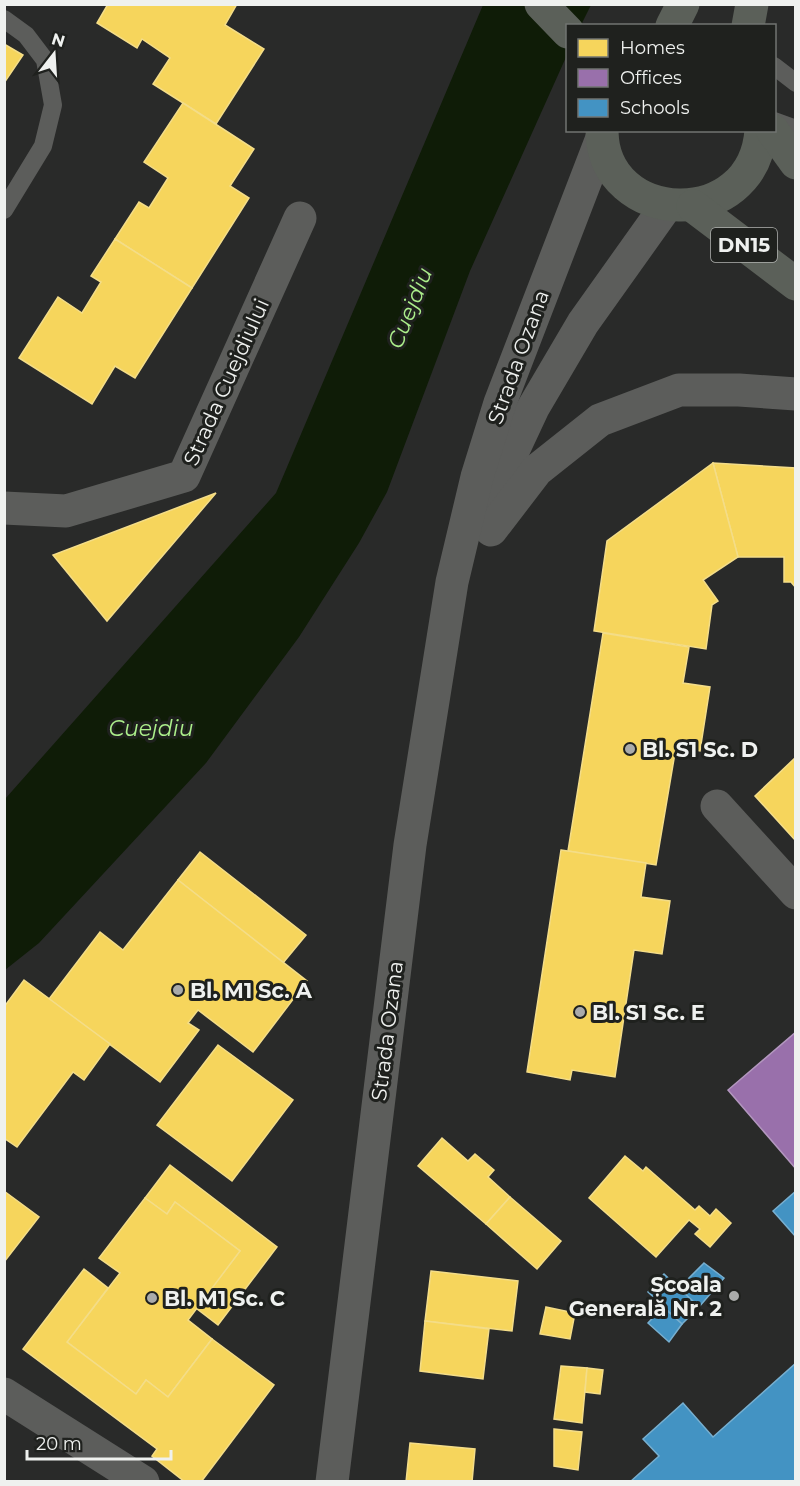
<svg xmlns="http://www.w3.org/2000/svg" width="800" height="1486" viewBox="0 0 800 1486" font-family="Montserrat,sans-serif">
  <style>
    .water { fill: #0f1c07 }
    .homes { fill: #f6d55c; stroke: #f4dd88; stroke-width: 1.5 }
    .offices { fill: #9970ab; stroke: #b397bf; stroke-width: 1.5 }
    .schools { fill: #4393c3; stroke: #77afd0; stroke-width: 1.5 }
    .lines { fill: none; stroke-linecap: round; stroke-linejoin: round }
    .lane { stroke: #5c5d5b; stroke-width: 18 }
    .street { stroke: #5c5d5b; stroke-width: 33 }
    .secondary { stroke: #5c5d5b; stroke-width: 33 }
    .primary { stroke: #5b6059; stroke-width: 33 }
    .poi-dot { fill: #aaabaa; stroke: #1f211e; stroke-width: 2 }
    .labels { text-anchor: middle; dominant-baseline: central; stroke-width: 6; stroke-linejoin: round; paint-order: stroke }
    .shield { fill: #1f211e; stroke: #b1b3b0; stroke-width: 1.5 }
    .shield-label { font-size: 20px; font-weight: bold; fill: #eff1ef }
    .street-label { font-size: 21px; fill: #eff1ef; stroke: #1f211e }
    .poi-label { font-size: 21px; font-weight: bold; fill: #eff1ef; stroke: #1f211e; text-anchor: start }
    .water-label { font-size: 22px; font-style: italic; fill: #acef8b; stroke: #1f211e }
  </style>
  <rect width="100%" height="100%" fill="#292a29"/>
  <!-- water -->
  <polygon class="water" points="483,5 591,5 581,25 568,26 567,55 470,271 387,492 359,543 299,637 206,763 39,943 5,970 5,799 276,493"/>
  <!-- homes -->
  <g class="homes">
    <polygon points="108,4 237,4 225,25 264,49 216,124 153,84 170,58 142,39 137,48 97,23"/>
    <polygon points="4,44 23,55 4,83"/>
    <polygon points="183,103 254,149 230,186 249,198 192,288 115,239 139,202 149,208 168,178 144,162"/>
    <polygon points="115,239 192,288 135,378 115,366 92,404 19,358 58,297 82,313 101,282 91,276"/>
    <polygon points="713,463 796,468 796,588 791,582 784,582 784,557 738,557"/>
    <polygon points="713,463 738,557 703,580 718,601 712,605 706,649 594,631 607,541"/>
    <polygon points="216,493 107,621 53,555"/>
    <polygon points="603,633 689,647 683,683 710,687 700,751 676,747 656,865 568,851"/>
    <polygon points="796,757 796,841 755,796"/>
    <polygon points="561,850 646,863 641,897 670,901 662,954 634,950 615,1077 572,1070 570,1080 527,1072"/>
    <polygon points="200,852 306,935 283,963 178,880"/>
    <polygon points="178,880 307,981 253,1052 198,1010 188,1023 199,1030 160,1082 49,999 100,932 123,950"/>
    <polygon points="24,980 110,1044 84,1080 73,1072 17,1147 4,1138 4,1007"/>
    <polygon points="218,1045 293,1100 232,1181 157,1125"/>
    <polygon points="442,1138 468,1161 475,1154 494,1170 488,1177 510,1197 486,1224 418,1166"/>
    <polygon points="625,1156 643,1171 646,1167 695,1210 699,1206 710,1216 716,1209 731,1223 710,1247 695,1234 700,1229 689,1220 656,1257 589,1198"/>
    <polygon points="170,1165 277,1247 218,1325 196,1308 240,1251 175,1202 167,1214 145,1198"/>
    <polygon points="4,1191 39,1217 4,1262"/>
    <polygon points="510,1197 561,1241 537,1269 486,1224"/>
    <polygon points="145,1198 167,1214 175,1202 240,1251 188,1320 212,1339 168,1397 146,1380 136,1394 67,1342 120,1273 99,1258"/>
    <polygon points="84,1269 108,1288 67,1342 136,1394 146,1380 168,1397 212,1339 274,1385 201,1482 185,1482 152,1456 157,1449 23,1349"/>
    <polygon points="431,1271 518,1281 512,1331 425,1321"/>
    <polygon points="546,1307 575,1313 570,1339 540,1334"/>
    <polygon points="425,1321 489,1329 483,1379 420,1371"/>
    <polygon points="561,1366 587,1368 582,1423 554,1419"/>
    <polygon points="587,1368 603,1370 600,1394 585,1392"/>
    <polygon points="554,1429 582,1432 578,1470 554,1466"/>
    <polygon points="410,1443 475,1449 472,1482 406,1482"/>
  </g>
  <!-- offices -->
  <polygon class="offices" points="796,1032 796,1169 728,1090"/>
  <!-- schools -->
  <g class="schools">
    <polygon points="796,1191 796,1237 773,1211"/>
    <polygon points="704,1263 724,1278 699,1307 679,1288"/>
    <polygon points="664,1274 699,1307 682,1324 648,1292"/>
    <polygon points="663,1307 682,1324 669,1342 648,1323"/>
    <polygon points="796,1363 796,1482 630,1482 659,1456 643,1439 683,1403 713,1437"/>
  </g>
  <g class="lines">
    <!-- lane -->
    <g class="lane">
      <polyline points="4,19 26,35 45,60 53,105 43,146 4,210"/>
      <polyline points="774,66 796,83"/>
      <polyline points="774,121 796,129"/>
    </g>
    <!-- street -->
    <g class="street">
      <polyline points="4,508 66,511 184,476 300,218"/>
      <polyline points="717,806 796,893"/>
      <polyline points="4,1394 143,1482"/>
    </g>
    <!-- secondary -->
    <g class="secondary">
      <polyline points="483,515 533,408 583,323 667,205"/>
      <polyline points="491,530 537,470 600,420 679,390 739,390 796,394"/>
      <polyline points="332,1482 410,845 452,582 477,477 500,403 602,138"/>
    </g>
    <!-- primary -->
    <g class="primary">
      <polyline points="541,4 568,32"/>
      <polyline points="672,26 683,4"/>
      <polyline points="748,26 752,4"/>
      <path d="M602,130C602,227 754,233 761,130"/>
      <polyline points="772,130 796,163"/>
      <polyline points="693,206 796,284"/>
    </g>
  </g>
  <!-- markers -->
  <g class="poi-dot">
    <circle cx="630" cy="749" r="6"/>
    <circle cx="178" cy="990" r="6"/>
    <circle cx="580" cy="1012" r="6"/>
    <circle cx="734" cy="1296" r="6"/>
    <circle cx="152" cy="1298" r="6"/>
  </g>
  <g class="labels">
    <!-- shield labels -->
    <rect class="shield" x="711" y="228" width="66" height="34" rx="4.5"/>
    <g class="shield-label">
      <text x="744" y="245">DN15</text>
    </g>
    <!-- street labels -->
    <g class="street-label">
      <text transform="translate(518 357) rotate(-70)">Strada Ozana</text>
      <text transform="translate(226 382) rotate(-66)">Strada Cuejdiului</text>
      <text transform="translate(387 1031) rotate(-83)">Strada Ozana</text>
    </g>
    <!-- poi labels -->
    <g class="poi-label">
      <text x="642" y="749">Bl. S1 Sc. D</text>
      <text x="190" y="990">Bl. M1 Sc. A</text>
      <text x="592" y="1012">Bl. S1 Sc. E</text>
      <text x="722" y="1284" text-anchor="end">Școala<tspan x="722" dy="24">Generală Nr. 2</tspan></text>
      <text x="164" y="1298">Bl. M1 Sc. C</text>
    </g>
    <!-- water labels -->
    <g class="water-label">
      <text transform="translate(410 308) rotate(-68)">Cuejdiu</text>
      <text x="151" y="728">Cuejdiu</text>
    </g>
  </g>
  <!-- border -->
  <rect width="800" height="1486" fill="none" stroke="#eff1ef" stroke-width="12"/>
  <!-- legend -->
  <rect x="566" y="24" width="210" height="108" fill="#1f211e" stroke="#727472" stroke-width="1.5"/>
  <rect x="578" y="39" width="30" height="18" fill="#f6d55c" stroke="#727472" stroke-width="1.5"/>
  <text x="620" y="54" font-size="18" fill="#eff1ef">Homes</text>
  <rect x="578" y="69" width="30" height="18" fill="#9970ab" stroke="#727472" stroke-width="1.5"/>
  <text x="620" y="84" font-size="18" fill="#eff1ef">Offices</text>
  <rect x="578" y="99" width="30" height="18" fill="#4393c3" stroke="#727472" stroke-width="1.5"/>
  <text x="620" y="114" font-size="18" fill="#eff1ef">Schools</text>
  <!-- north arrow -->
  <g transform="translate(54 54) rotate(17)" stroke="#1f211e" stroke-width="4.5" paint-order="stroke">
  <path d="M0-4.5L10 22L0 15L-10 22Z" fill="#eff1ef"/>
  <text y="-9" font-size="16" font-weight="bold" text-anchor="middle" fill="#eff1ef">N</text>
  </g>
  <!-- scale -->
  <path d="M27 1450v9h144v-9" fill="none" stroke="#eff1ef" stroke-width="3"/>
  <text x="36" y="1450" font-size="18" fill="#eff1ef" stroke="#1f211e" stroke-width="4.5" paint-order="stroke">20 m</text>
</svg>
